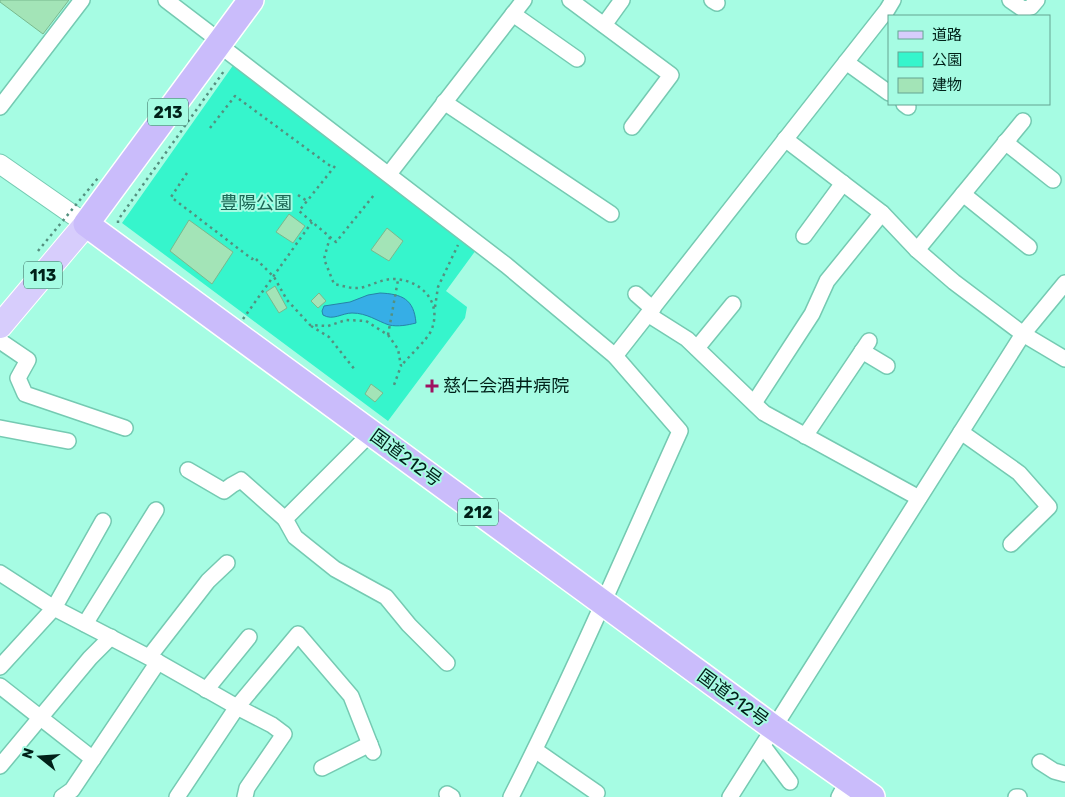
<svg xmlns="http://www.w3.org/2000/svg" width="1065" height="797" viewBox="0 0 1065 797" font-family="Rubik,'Noto Sans JP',sans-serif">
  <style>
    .green { fill: #36f5cc }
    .water { fill: #36aee6; stroke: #2684a8 }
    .building { fill: #a3e4b7; stroke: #79b88d }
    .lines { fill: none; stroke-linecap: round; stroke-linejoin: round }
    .minor-casing { stroke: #75cab2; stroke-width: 18 }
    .tertiary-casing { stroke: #75cab2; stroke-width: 21 }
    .primary-casing { stroke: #fff; stroke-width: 26 }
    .trunk-casing { stroke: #fff; stroke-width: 28 }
    .path { stroke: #54907f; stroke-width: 2.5; stroke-dasharray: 2.5 4; stroke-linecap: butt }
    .minor { stroke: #fff; stroke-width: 15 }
    .tertiary { stroke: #fff; stroke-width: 19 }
    .primary { stroke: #d7cdfc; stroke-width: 24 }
    .trunk { stroke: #cabcfb; stroke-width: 25 }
    .path-bridge { stroke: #54907f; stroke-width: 2.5; stroke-dasharray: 2.5 4; stroke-linecap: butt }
    .poi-dot { fill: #9e1361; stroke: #a6fce3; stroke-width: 2 }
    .labels { text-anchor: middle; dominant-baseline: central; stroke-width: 4; stroke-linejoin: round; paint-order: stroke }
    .shield { fill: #a6fce3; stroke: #326356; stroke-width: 1 }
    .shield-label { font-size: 16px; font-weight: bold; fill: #002119 }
    .park-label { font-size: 18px; fill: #1a6654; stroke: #a6fce3 }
    .poi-label { font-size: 18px; fill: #002119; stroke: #a6fce3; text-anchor: start }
    .street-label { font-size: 18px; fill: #002119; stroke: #a6fce3 }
  </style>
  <rect width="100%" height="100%" fill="#a6fce3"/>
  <!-- green -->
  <polygon class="green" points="234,64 476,250 446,291 467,307 465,318 388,421 122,223"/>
  <!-- water -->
  <path class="water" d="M380,293C402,294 414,299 416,323C408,325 398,327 389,325C377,321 367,313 352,313C342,313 333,321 323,315L322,311L324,306L350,302L368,295Z"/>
  <!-- building -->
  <g class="building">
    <polygon points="0,0 69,0 43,34 0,2"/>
    <polygon points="289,214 305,226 293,243 276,232"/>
    <polygon points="189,220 233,252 212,284 170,251"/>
    <polygon points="387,228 403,241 389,261 371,250"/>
    <polygon points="275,286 287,308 279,313 266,292"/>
    <polygon points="319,293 326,301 318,308 311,301"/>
    <polygon points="371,384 383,393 375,402 365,394"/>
  </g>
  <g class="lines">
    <defs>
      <g id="minor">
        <polyline points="166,0 221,42"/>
        <polyline points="570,0 671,75 632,127"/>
        <polyline points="712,0 717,3"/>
        <polyline points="1010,0 1023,9 1031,7 1037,0"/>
        <polyline points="513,14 577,59"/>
        <polyline points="604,25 622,0"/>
        <path d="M218,44L506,265L615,356L680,431C625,553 572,677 511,797"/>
        <polyline points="846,62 889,93"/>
        <polyline points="444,102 611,214"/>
        <polyline points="904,104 908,107"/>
        <polyline points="0,107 82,0"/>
        <polyline points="785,139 882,213 917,250 954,282 1023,334 1065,359"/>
        <polyline points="1005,142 1053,180"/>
        <polyline points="389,174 524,0"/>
        <polyline points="963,194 1029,247"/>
        <polyline points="804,236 843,183"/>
        <polyline points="917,250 1023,121"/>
        <polyline points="636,294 653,309"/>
        <polyline points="649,315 687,339 764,413 919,498"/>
        <polyline points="0,341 28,360 18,378 25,394 125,428"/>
        <polyline points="697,348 733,304"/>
        <polyline points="862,351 887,366"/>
        <polyline points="615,356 887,10 893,0"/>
        <polyline points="754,403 812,314 827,281 882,213"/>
        <polyline points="0,428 68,441"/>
        <polyline points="961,432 1019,473 1049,507 1011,544"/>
        <polyline points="805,436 869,341"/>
        <polyline points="188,470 224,491 232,485 241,480 285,519 371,433"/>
        <polyline points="285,519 295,537 335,569 386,597 409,625 447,663"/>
        <polyline points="0,573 54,608 158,662 237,707 272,725 284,734 247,788 245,797"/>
        <polyline points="85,624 156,510"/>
        <polyline points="149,657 208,581 227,563"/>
        <polyline points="0,667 54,608 103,521"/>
        <polyline points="0,686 93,759"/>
        <polyline points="206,690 249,637"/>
        <polyline points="763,746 790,782"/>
        <polyline points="535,750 597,793"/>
        <polyline points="1040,762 1054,771 1065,774"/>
        <polyline points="0,766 90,658 111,637"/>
        <polyline points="322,768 370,744"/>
        <polyline points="447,794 452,797"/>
        <polyline points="62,797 72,790 158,662"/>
        <polyline points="177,797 237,707 298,634 351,696 373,752"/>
        <polyline points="730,797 1023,334 1065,283"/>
        <polyline points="839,797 848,780"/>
        <polyline points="1016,797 1019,797"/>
      </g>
      <polyline id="tertiary" points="0,164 86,224"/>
      <polyline id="primary" points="0,326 86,224"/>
      <polyline id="trunk" points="251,0 86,224 774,728 872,797"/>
    </defs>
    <!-- minor casing -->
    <use href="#minor" class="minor-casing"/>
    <!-- tertiary casing -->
    <use href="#tertiary" class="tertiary-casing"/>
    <!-- primary casing -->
    <use href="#primary" class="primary-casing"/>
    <!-- trunk casing -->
    <use href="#trunk" class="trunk-casing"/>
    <!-- path -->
    <g class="path">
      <polyline points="210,128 235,96 333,168"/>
      <polyline points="335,166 299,211 336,242 374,195"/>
      <polyline points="187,173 171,197 252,259 254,257 274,277 287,300 310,325 328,326 346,320 366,321 388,335 398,349 401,366 394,385"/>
      <polyline points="298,195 307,201"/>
      <polyline points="118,223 118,220 224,71"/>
      <path d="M330,237L324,259L334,284C344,286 354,290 364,287C374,284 383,279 394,279C422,280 443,303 431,331C427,340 408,357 401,366"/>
      <polyline points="435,307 438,287 458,245"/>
      <polyline points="243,319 312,222"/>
      <polyline points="311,326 329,337 355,370"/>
      <polyline points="388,335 398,280"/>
    </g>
    <!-- minor -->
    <use href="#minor" class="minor"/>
    <!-- tertiary -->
    <use href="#tertiary" class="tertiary"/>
    <!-- primary -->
    <use href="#primary" class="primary"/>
    <!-- trunk -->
    <use href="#trunk" class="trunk"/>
    <!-- path-bridge -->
    <polyline class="path-bridge" points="38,251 98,178"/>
  </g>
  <!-- markers -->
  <path class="poi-dot" d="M429.5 378.5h5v5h5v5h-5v5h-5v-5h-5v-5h5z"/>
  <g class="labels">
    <!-- shield labels -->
    <g class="shield">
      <rect x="148" y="98.5" width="40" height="27" rx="4"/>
      <rect x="24" y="261.5" width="38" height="27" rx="4"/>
      <rect x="458" y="498.5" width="40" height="27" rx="4"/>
    </g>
    <g class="shield-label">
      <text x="168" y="112">213</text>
      <text x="43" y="275">113</text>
      <text x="478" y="512">212</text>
    </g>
    <!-- park labels -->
    <g class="park-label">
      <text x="256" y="203">豊陽公園</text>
    </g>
    <!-- poi labels -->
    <g class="poi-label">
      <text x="443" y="386">慈仁会酒井病院</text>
    </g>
    <!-- street labels -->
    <g class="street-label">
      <text transform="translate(406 458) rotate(36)">国道212号</text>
      <text transform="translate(733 698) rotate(36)">国道212号</text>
    </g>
  </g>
  <!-- legend -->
  <rect x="888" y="15" width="162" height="90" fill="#a6fce3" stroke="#64a492"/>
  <rect x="898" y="31" width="25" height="8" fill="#d7cdfc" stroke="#64a492"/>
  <text x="932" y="40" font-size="15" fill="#002119">道路</text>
  <rect x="898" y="52" width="25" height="15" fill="#36f5cc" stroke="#64a492"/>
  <text x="932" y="65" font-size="15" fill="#002119">公園</text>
  <rect x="898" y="78" width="25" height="15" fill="#a3e4b7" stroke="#64a492"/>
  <text x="932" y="90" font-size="15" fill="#002119">建物</text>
  <!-- north arrow -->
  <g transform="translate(40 757) rotate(287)" stroke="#a6fce3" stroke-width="4" paint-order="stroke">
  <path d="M0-4L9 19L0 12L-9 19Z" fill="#002119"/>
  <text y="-8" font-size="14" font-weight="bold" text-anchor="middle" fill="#002119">N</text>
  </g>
</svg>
